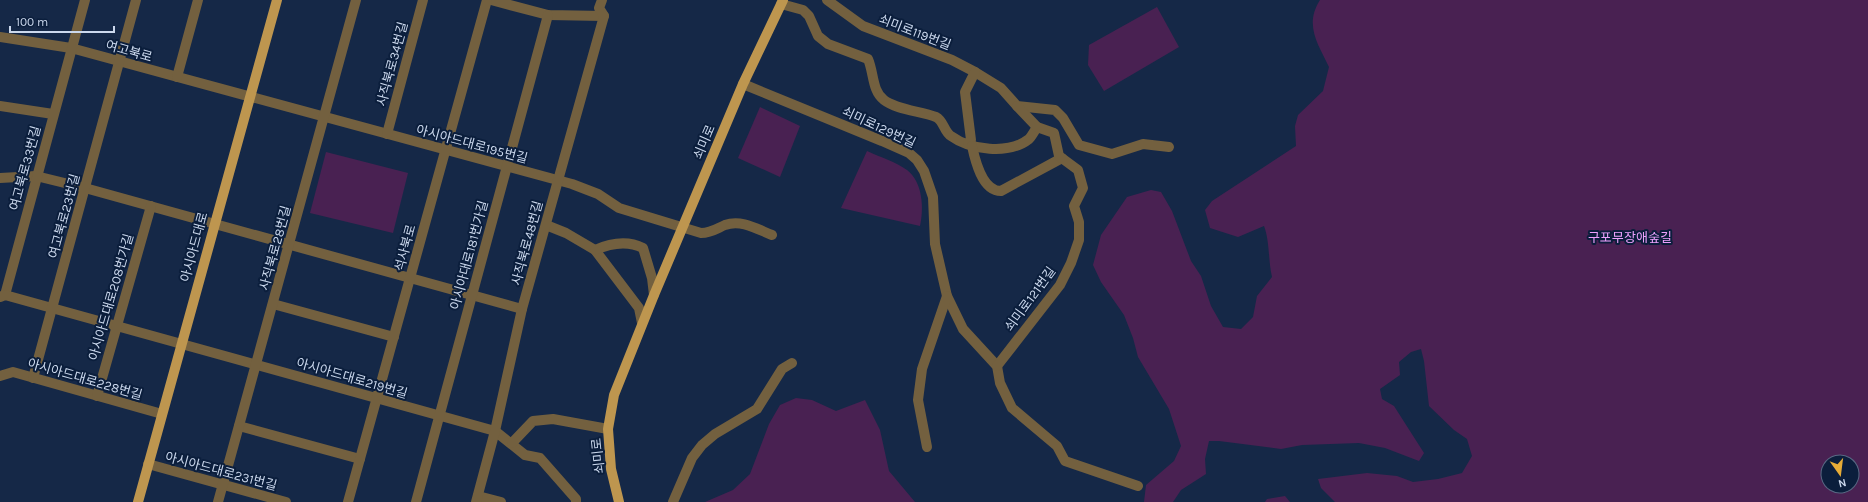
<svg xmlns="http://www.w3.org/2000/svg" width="1868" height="502" viewBox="0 0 1868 502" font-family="Karla,'Noto Sans KR',sans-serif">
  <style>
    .green { fill: #492152; fill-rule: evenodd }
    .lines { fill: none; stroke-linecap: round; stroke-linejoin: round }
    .minor { stroke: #73603f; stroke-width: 10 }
    .major { stroke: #be964f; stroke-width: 10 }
    .labels { text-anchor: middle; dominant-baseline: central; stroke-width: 4; stroke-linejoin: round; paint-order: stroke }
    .street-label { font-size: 13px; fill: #cbd8ed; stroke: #0b1e3c }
    .park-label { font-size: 13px; fill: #eca0fc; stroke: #0b1e3c }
  </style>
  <rect width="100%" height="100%" fill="#152847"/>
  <!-- green -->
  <g class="green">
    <path d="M1320,0H1868V502H1335L1321,488L1318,479L1367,473L1397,476L1413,482L1438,479L1462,473L1472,456L1467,439L1454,430L1429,406L1424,361L1421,349L1411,352L1399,362L1400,375L1380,389L1382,399L1394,406L1424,453L1419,461L1385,448L1359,443L1302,445L1281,449L1219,441H1209L1205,459L1206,474L1181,490L1173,502H1144L1146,485L1174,461L1181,446L1169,409L1138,357L1133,338L1124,315L1101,282L1093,265L1101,235L1127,197L1151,190L1161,192L1172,211L1191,261L1201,276L1211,306L1223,327L1241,329L1253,317L1257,296L1272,277C1268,260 1270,242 1264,226L1238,237L1210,228L1205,210L1212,201L1296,146L1295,126L1298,115L1323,91L1329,67C1318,44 1304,25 1320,0ZM1828,462H1852V486H1828Z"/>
    <polygon points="1157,7 1179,47 1104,91 1088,65 1089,45"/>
    <polygon points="760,107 800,126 780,177 738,158"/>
    <path d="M867,151C880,157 896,162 907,170C923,182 924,209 920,226L841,208Z"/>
    <polygon points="326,152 408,173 393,233 310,213"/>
    <polygon points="796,398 812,400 836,411 865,400 880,430 889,471 915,502 705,502 733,490 750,474 769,424 780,405"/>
    <polygon points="1285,496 1290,502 1265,502 1267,499"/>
  </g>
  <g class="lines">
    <!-- minor -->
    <g class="minor">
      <polyline points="491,0 548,15 604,16"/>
      <polyline points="827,0 863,26 952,60 975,72 1001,88 1017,106 1055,110 1063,118 1079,145 1112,154 1143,144 1169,147"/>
      <path d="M781,4L803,10L809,16L818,36L828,44L868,59C874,73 872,91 884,100C897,110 921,111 936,117C944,121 944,132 951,136C970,150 1009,155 1029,139C1032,136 1035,130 1037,127"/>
      <path d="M0,37L71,48L572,184L598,194L619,208L701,233C711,233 716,229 725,225C741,219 757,229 772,235"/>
      <polyline points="177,77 198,0"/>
      <polyline points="743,84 882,141 909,153 917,160 924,171 933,197 935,244 947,296 963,329 997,366 1000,383 1012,408 1057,446 1065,461 1138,486"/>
      <polyline points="0,106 53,114"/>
      <polyline points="387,134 423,0"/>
      <polyline points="968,143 971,140 965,92 975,72"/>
      <path d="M972,146C975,160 982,191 1001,191L1062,158"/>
      <polyline points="0,178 36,176 85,188 522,309"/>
      <polyline points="546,225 566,233 595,250 639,308 642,323"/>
      <path d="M595,250C611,243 627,240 643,248L652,278L654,295"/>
      <polyline points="5,295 85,0"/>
      <polyline points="0,297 5,295 495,431 525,455 540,458 576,499 576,502"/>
      <polyline points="273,304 394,337"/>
      <polyline points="997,366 1060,285 1071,263 1079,240 1079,222 1074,206 1083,188 1078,170 1059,156 1054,133 1037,127 1017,106"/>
      <polyline points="0,376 13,372 162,414"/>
      <polyline points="33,378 136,0"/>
      <polyline points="97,396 151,206"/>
      <polyline points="239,426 360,459"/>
      <polyline points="512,443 533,421 553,419 608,429"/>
      <polyline points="927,447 918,400 922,369 947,296"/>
      <polyline points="148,464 286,502"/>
      <polyline points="478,496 501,502"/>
      <polyline points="218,502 356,0"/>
      <polyline points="348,502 487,0"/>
      <polyline points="416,502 548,15"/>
      <polyline points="476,502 495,431 522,309 604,16 599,8 602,0"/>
      <polyline points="673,502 692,458 702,445 715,434 757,409 782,369 792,363"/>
    </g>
    <!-- major -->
    <g class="major">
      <polyline points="138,502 277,0"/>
      <polyline points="619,502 611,469 608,429 614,395 654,295 743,84 783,0"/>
    </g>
  </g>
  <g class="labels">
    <!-- street labels -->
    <g class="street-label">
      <text transform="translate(915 32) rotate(21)">쇠미로119번길</text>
      <text transform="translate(129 51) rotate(16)">여고북로</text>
      <text transform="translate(392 64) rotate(-75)">사직북로34번길</text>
      <text transform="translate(879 127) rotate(25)">쇠미로129번길</text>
      <text transform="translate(704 142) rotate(-67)">쇠미로</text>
      <text transform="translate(472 144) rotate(15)">아시아드대로195번길</text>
      <text transform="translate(25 168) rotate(-75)">여고북로33번길</text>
      <text transform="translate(64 216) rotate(-75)">여고북로23번길</text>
      <text transform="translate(527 243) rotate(-75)">사직북로48번길</text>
      <text transform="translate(194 247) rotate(-75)">아시아드대로</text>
      <text transform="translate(275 248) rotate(-75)">사직북로28번길</text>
      <text transform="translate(405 248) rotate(-75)">석사북로</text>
      <text transform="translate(469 255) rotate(-75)">아시아대로181번가길</text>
      <text transform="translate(111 297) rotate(-74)">아시아드대로208번가길</text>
      <text transform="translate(1030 299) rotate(-54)">쇠미로121번길</text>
      <text transform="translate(352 378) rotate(16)">아시아드대로219번길</text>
      <text transform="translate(85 379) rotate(16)">아시아드대로228번길</text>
      <text transform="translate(598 456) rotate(-96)">쇠미로</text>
      <text transform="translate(221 471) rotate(15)">아시아드대로231번길</text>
    </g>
    <!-- park labels -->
    <g class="park-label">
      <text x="1630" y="237">구포무장애숲길</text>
    </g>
  </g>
  <!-- north arrow -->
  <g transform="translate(1840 474) rotate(166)"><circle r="19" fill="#0b1e3c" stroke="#586883"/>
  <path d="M0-3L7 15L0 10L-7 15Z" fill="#e7ac37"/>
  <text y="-6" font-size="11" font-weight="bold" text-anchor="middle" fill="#cbd8ed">N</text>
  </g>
  <!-- scale -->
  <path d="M10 26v6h104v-6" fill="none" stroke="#cbd8ed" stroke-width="2"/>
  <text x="16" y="26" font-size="12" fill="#cbd8ed" stroke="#0b1e3c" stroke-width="3" paint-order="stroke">100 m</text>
</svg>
